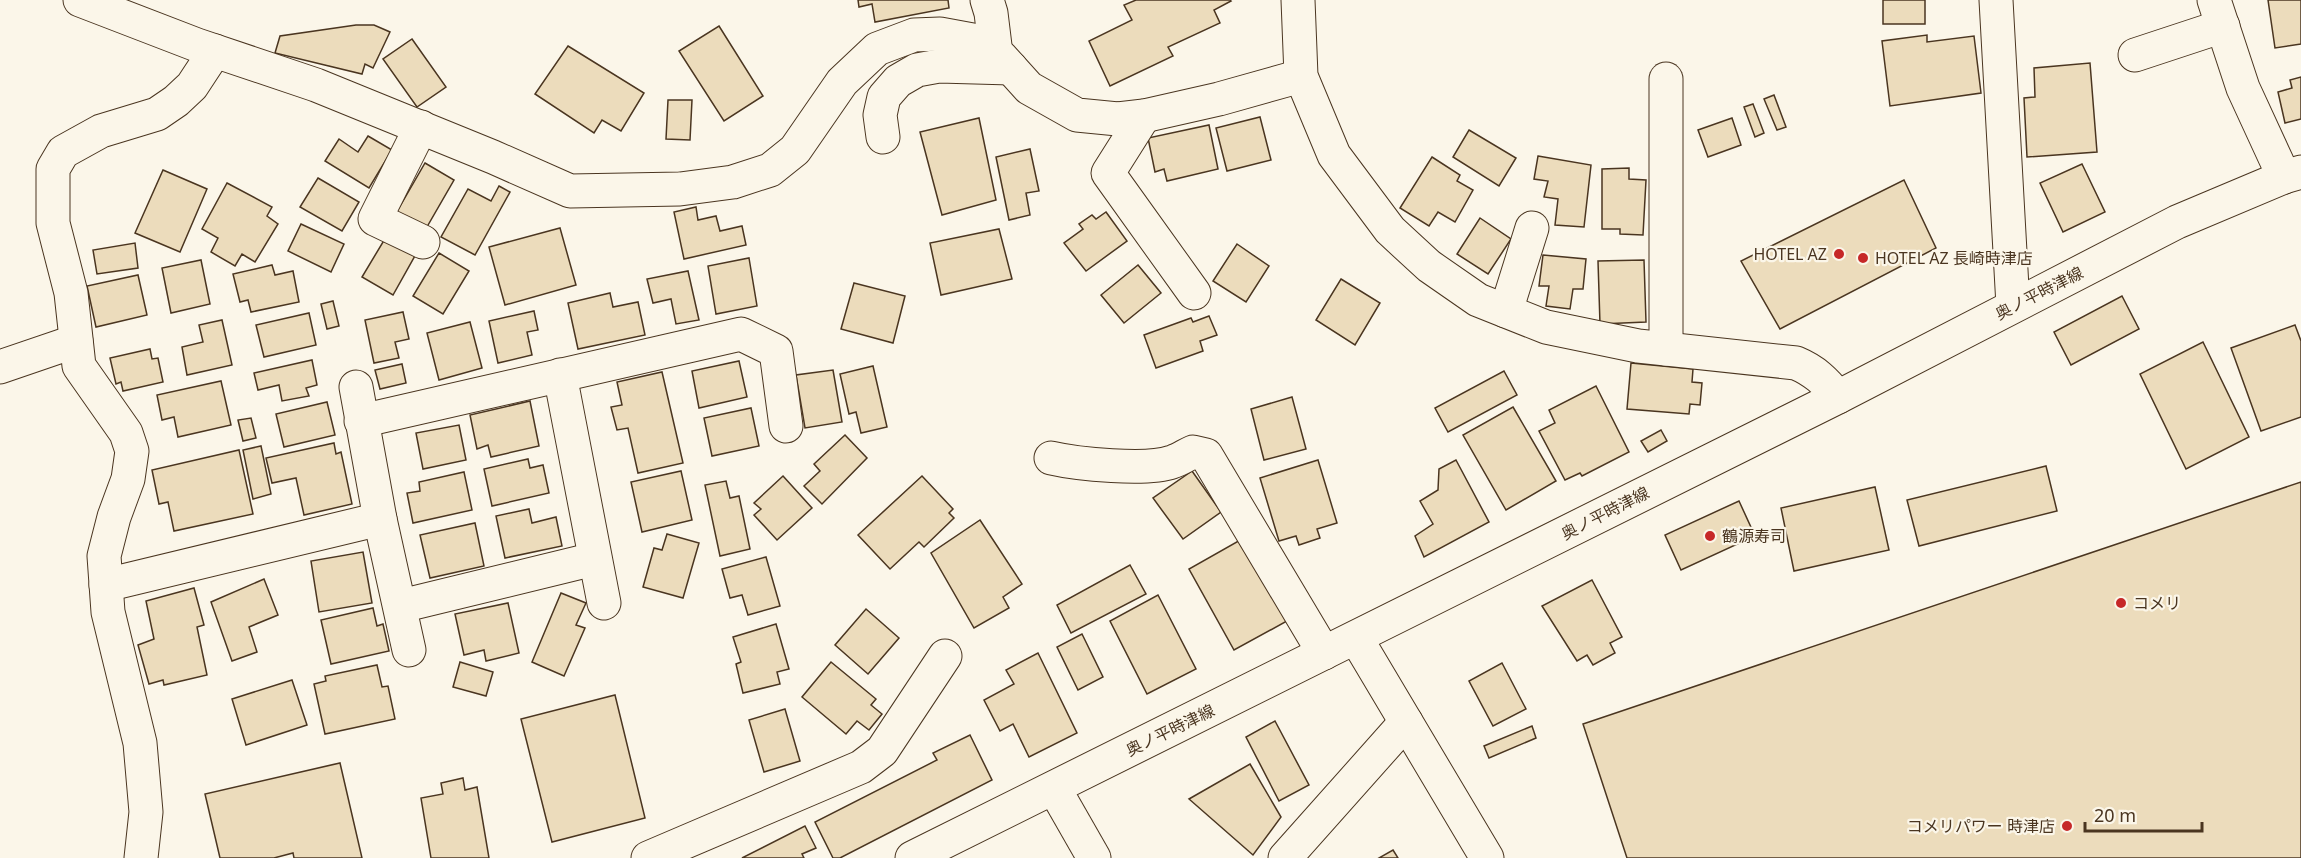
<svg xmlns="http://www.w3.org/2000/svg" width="2301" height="858" viewBox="0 0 2301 858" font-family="'Noto Sans','Noto Sans JP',sans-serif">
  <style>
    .building { fill: #ecdcbc; stroke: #4a3520; stroke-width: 1.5 }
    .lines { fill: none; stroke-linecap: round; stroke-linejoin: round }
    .minor-casing { stroke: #4a3520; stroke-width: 35 }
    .major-casing { stroke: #4a3520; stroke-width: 35 }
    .minor { stroke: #fbf6e9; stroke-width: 33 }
    .major { stroke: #fbf6e9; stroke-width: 33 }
    .poi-dot { fill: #c62828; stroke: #fbf6e9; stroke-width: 2 }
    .labels { text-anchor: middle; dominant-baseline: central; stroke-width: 4.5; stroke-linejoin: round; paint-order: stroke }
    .poi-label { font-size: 16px; fill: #4a3520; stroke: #fbf6e9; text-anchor: start }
    .street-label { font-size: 16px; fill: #4a3520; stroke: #fbf6e9 }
  </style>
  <rect width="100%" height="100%" fill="#fbf6e9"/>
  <!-- building -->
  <g class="building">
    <polygon points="858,0 948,0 949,8 875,22 872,4 859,7"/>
    <polygon points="1136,0 1230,0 1231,1 1214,10 1220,23 1168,47 1173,56 1110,86 1089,41 1132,20 1124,5"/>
    <rect x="1883" y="0" width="42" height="24"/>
    <polygon points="2268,0 2301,0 2301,44 2275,48"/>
    <polygon points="356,25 374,25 390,32 373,68 365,64 362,74 275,53 280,36"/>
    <polygon points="719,26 763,96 724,121 679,51"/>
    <polygon points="1927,35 1927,42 1974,36 1981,93 1890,106 1882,41"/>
    <polygon points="412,39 446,87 417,107 383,59"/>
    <polygon points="568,46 644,93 621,131 602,120 594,133 535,94"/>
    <polygon points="2090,63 2097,152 2027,157 2024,98 2035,97 2034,68"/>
    <polygon points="2301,77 2301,119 2285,123 2278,92 2292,88 2290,80"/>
    <polygon points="1774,95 1786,127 1777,130 1764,99"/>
    <polygon points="668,100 692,100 690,140 666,139"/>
    <polygon points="1753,104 1764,133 1755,137 1744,107"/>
    <polygon points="1260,117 1271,160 1227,171 1216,128"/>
    <polygon points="979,118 996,200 942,215 920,132"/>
    <polygon points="1732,118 1741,145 1708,157 1698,130"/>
    <polygon points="1209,125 1218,169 1167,181 1164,169 1155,172 1148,138"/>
    <polygon points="1469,130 1516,158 1499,186 1453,157"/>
    <polygon points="368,136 392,150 369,188 325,161 339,139 358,152"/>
    <polygon points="1030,149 1039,191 1026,193 1030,215 1009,220 996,157"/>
    <polygon points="1538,156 1591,165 1584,227 1555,225 1558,199 1544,197 1548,181 1534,179"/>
    <polygon points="1432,157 1460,175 1457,181 1473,190 1455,222 1438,212 1429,226 1400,208"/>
    <polygon points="425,163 454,180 424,232 395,215"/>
    <polygon points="2082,164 2105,212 2063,232 2040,183"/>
    <polygon points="1629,168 1629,179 1646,180 1643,235 1620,234 1620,229 1602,229 1602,169"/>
    <polygon points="163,170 207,189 180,252 135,233"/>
    <polygon points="318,178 359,202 342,231 300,207"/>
    <polygon points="1904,180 1936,248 1780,329 1741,261"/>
    <polygon points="227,183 272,207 267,216 278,224 255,262 242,254 235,266 211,252 218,238 202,229"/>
    <polygon points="499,186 510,192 475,255 441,237 468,189 491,201"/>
    <polygon points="696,207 698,220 716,216 720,231 742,226 746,245 684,259 674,212"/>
    <polygon points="1106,212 1127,241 1086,271 1064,243 1083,229 1079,224 1092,215 1096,219"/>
    <polygon points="1480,218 1511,239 1488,274 1457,254"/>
    <polygon points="301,224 344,244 331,272 288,251"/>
    <polygon points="560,228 576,285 505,305 489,247"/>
    <polygon points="999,229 1012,279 941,295 930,243"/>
    <polygon points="386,237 416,254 393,295 362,277"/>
    <polygon points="135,243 138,268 97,274 93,250"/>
    <polygon points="1237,244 1269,266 1246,302 1213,281"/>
    <polygon points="439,253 469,271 443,314 413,296"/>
    <polygon points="1543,255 1586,259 1583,289 1573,289 1570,309 1546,306 1549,286 1539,286"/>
    <polygon points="749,258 757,306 716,314 708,266"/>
    <polygon points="201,260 210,304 171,313 162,268"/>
    <polygon points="1644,260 1646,322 1600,324 1598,261"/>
    <polygon points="272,265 275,275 293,271 299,302 251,312 248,300 240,302 233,274"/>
    <polygon points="1138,265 1161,293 1124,323 1101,295"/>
    <polygon points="688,271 699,320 676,324 671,299 653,303 647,279"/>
    <polygon points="138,275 147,315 96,327 87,286"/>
    <polygon points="1341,279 1380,303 1355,345 1316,320"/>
    <polygon points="854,283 905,296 893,343 841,329"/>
    <polygon points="610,293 613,307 638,302 645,335 578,349 568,303"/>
    <polygon points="2122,296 2139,329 2071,365 2054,332"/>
    <polygon points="333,301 339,326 327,329 321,304"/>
    <polygon points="534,311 538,330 527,332 532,355 498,363 489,321"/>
    <polygon points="403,312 409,339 395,342 399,358 374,363 365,320"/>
    <polygon points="309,313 316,345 264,357 256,325"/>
    <polygon points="1209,316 1217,335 1200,341 1203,351 1156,368 1144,335 1191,318 1193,322"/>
    <polygon points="222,320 232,365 187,375 182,347 203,342 199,325"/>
    <polygon points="470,322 482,368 439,380 427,333"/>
    <polygon points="2295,325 2301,341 2301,417 2261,431 2231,348"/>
    <polygon points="2203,342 2249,437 2186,469 2140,374"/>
    <polygon points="150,349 152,359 158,358 163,382 123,391 121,382 116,384 110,358"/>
    <polygon points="312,360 317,385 306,388 309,396 282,401 279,385 258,390 254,373"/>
    <polygon points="739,361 747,397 699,408 692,371"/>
    <polygon points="1631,363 1693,369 1692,382 1702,383 1700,405 1690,404 1689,414 1627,409"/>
    <polygon points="402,364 406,383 380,389 375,370"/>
    <polygon points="873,366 887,427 861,433 856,412 849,414 840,374"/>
    <polygon points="833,370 842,422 805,428 796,375"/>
    <polygon points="1504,371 1517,395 1448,432 1435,408"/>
    <polygon points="662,372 683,463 638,473 628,428 617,430 611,407 622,405 617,382"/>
    <polygon points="221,381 231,425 178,437 174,417 162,420 157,395"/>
    <polygon points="1596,386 1629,452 1582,476 1580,473 1565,480 1539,431 1555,423 1549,410"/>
    <polygon points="1292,397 1306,449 1264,460 1251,409"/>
    <polygon points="530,401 539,446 491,457 488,445 477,449 470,415"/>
    <polygon points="327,402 335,435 284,447 276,414"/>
    <polygon points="1513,407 1556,481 1506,510 1463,435"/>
    <polygon points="751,408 759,446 712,456 704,418"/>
    <polygon points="251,418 256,438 243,441 238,420"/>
    <polygon points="459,425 466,460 423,469 416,433"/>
    <polygon points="1661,430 1667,441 1648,452 1641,441"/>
    <polygon points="845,435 867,458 822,504 804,486 820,471 814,464"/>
    <polygon points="334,443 336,454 341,452 352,504 304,515 296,478 272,483 266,458"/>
    <polygon points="261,446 271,494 253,499 243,450"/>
    <polygon points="239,450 253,514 174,531 168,502 159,504 152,470"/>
    <polygon points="528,459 530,468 543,465 549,493 492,506 484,469"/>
    <polygon points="1318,460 1337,523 1317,529 1320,538 1299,545 1296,536 1279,541 1260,478"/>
    <polygon points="1456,460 1489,522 1424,557 1415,536 1433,524 1420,501 1438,490 1439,469"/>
    <polygon points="2046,466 2057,511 1919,546 1907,500"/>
    <polygon points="681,471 692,520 642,532 631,482"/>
    <polygon points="1192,471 1221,512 1183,539 1153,498"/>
    <polygon points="464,472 472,510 413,523 407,493 420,491 419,482"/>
    <polygon points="783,476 812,508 777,540 754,515 761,509 754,503"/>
    <polygon points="922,476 953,509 949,513 954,518 924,547 919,542 890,569 858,535"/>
    <polygon points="726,481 730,498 739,496 750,549 720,556 705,485"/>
    <polygon points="2301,482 2301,858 1627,858 1583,724"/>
    <polygon points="1875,487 1889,550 1794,571 1781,508"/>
    <polygon points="1739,501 1755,536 1681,570 1665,535"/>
    <polygon points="529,509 532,523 556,517 562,546 505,558 496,516"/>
    <polygon points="980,520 1022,584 1003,597 1009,608 974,628 931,553"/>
    <polygon points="475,523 484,566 430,578 420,535"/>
    <polygon points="667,534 699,543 683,598 643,587 654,548 662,550"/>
    <polygon points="1242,539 1287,621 1234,650 1189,569"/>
    <polygon points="363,552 372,603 319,612 311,561"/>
    <polygon points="766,557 780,606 748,615 742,595 730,598 722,569"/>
    <polygon points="1130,565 1146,594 1071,633 1057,605"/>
    <polygon points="264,579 278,615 249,627 257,652 232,661 211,602"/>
    <polygon points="1592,580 1622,637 1610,643 1615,653 1593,665 1587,655 1577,661 1542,606"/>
    <polygon points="194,588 204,625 197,627 207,675 164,685 163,680 149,684 138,645 154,639 146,601"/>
    <polygon points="561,593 586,603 576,625 585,628 564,676 532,662"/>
    <polygon points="1158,595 1196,669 1147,694 1110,621"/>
    <polygon points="508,603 519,653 486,661 484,650 464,655 455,614"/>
    <polygon points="373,608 377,626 383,624 389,651 331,664 321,620"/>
    <polygon points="866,609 899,638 868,674 835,645"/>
    <polygon points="776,624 789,669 777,672 780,684 743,693 736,664 741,662 733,637"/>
    <polygon points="1082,634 1103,677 1078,690 1057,647"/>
    <polygon points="1038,653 1077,733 1029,757 1013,724 1000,731 984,700 1014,684 1006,670"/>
    <polygon points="460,662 493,672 486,696 453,687"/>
    <polygon points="831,662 876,699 871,705 882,714 869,730 857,721 846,734 802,697"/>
    <polygon points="1502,663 1526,709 1493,726 1469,681"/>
    <polygon points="377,665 382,687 388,686 395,719 325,734 314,684 326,681 325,676"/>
    <polygon points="292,680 307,725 246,745 232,699"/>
    <polygon points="615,695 645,818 552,842 521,719"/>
    <polygon points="785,709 800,761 764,772 749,720"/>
    <polygon points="1275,721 1309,785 1279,801 1246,737"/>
    <polygon points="1532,726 1536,738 1489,758 1484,746"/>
    <polygon points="970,735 992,780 840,858 833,858 815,822 937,760 933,753"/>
    <polygon points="340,763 362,858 294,858 293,853 274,858 220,858 205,794"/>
    <polygon points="1250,764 1281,817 1253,855 1189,799"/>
    <polygon points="463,778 465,790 477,787 489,858 431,858 421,798 443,794 441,783"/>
    <polygon points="805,826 816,848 802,854 804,858 742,858"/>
    <polygon points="1393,850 1398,858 1379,858"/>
  </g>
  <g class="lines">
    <defs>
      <g id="minor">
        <polyline points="80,0 197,45 316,85 493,157 570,191 680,189 733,182 770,170 795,150 842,82 877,49 914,35 940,34 978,41 1001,57 1029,88 1077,115 1118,119 1144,116 1219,99 1301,76"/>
        <polyline points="987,0 991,13 996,54"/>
        <path d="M1298,0L1301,76L1334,155L1390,230L1429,266L1478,300L1546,327L1638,346L1796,363C1815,371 1825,381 1838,397"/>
        <polyline points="1996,0 2013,306"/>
        <polyline points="2214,0 2243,88 2284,177"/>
        <polyline points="2135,55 2223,26"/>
        <polyline points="1666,79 1666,349"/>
        <polyline points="1144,116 1108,173 1194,293"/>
        <polyline points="421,127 375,219 423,242"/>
        <polyline points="883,137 880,115 884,97 898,81 917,70 939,66 1011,68"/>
        <polyline points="1506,311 1532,228"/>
        <polyline points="0,367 76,341"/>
        <polyline points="560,375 604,603"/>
        <polyline points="356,387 380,519 409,650"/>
        <polyline points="361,421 741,334 776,351 786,426"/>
        <path d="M1051,458C1077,464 1147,471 1172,462C1179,460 1186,455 1193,452L1206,455L1324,653"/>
        <polyline points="106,585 380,519"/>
        <polyline points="401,606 594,559"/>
        <polyline points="1356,638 1487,858"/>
        <polyline points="1054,788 1094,858"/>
        <polyline points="141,858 146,812 140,743 108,612 104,556 114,517 128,479 132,451 126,433 79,366 71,293 53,223 53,169 63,152 101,131 157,114 176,101 192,86 215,51"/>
        <polyline points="648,858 861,767 882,751 945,656"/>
        <polyline points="1285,858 1406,722"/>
      </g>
      <polyline id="major" points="912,858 1838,397 2177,222 2284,177 2301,172"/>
    </defs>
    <!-- minor casing -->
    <use href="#minor" class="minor-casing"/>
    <!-- major casing -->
    <use href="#major" class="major-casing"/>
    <!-- minor -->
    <use href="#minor" class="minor"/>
    <!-- major -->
    <use href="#major" class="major"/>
  </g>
  <!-- markers -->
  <g class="poi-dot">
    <circle cx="1839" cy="254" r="6"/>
    <circle cx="1863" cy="258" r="6"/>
    <circle cx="1710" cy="536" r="6"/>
    <circle cx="2121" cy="603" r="6"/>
    <circle cx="2067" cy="826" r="6"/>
  </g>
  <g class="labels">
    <!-- poi labels -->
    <g class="poi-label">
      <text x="1827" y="254" text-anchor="end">HOTEL AZ</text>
      <text x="1875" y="258">HOTEL AZ 長崎時津店</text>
      <text x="1722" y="536">鶴源寿司</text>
      <text x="2133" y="603">コメリ</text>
      <text x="2055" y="826" text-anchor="end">コメリパワー 時津店</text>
    </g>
    <!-- street labels -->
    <g class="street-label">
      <text transform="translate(2039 293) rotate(-27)">奥ノ平時津線</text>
      <text transform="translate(1605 513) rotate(-27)">奥ノ平時津線</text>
      <text transform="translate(1170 730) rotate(-26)">奥ノ平時津線</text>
    </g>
  </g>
  <!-- scale -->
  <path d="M2085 822v9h117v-9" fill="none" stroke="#4a3520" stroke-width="3"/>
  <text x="2094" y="822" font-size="18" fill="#4a3520" stroke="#fbf6e9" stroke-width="4.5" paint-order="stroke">20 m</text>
</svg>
